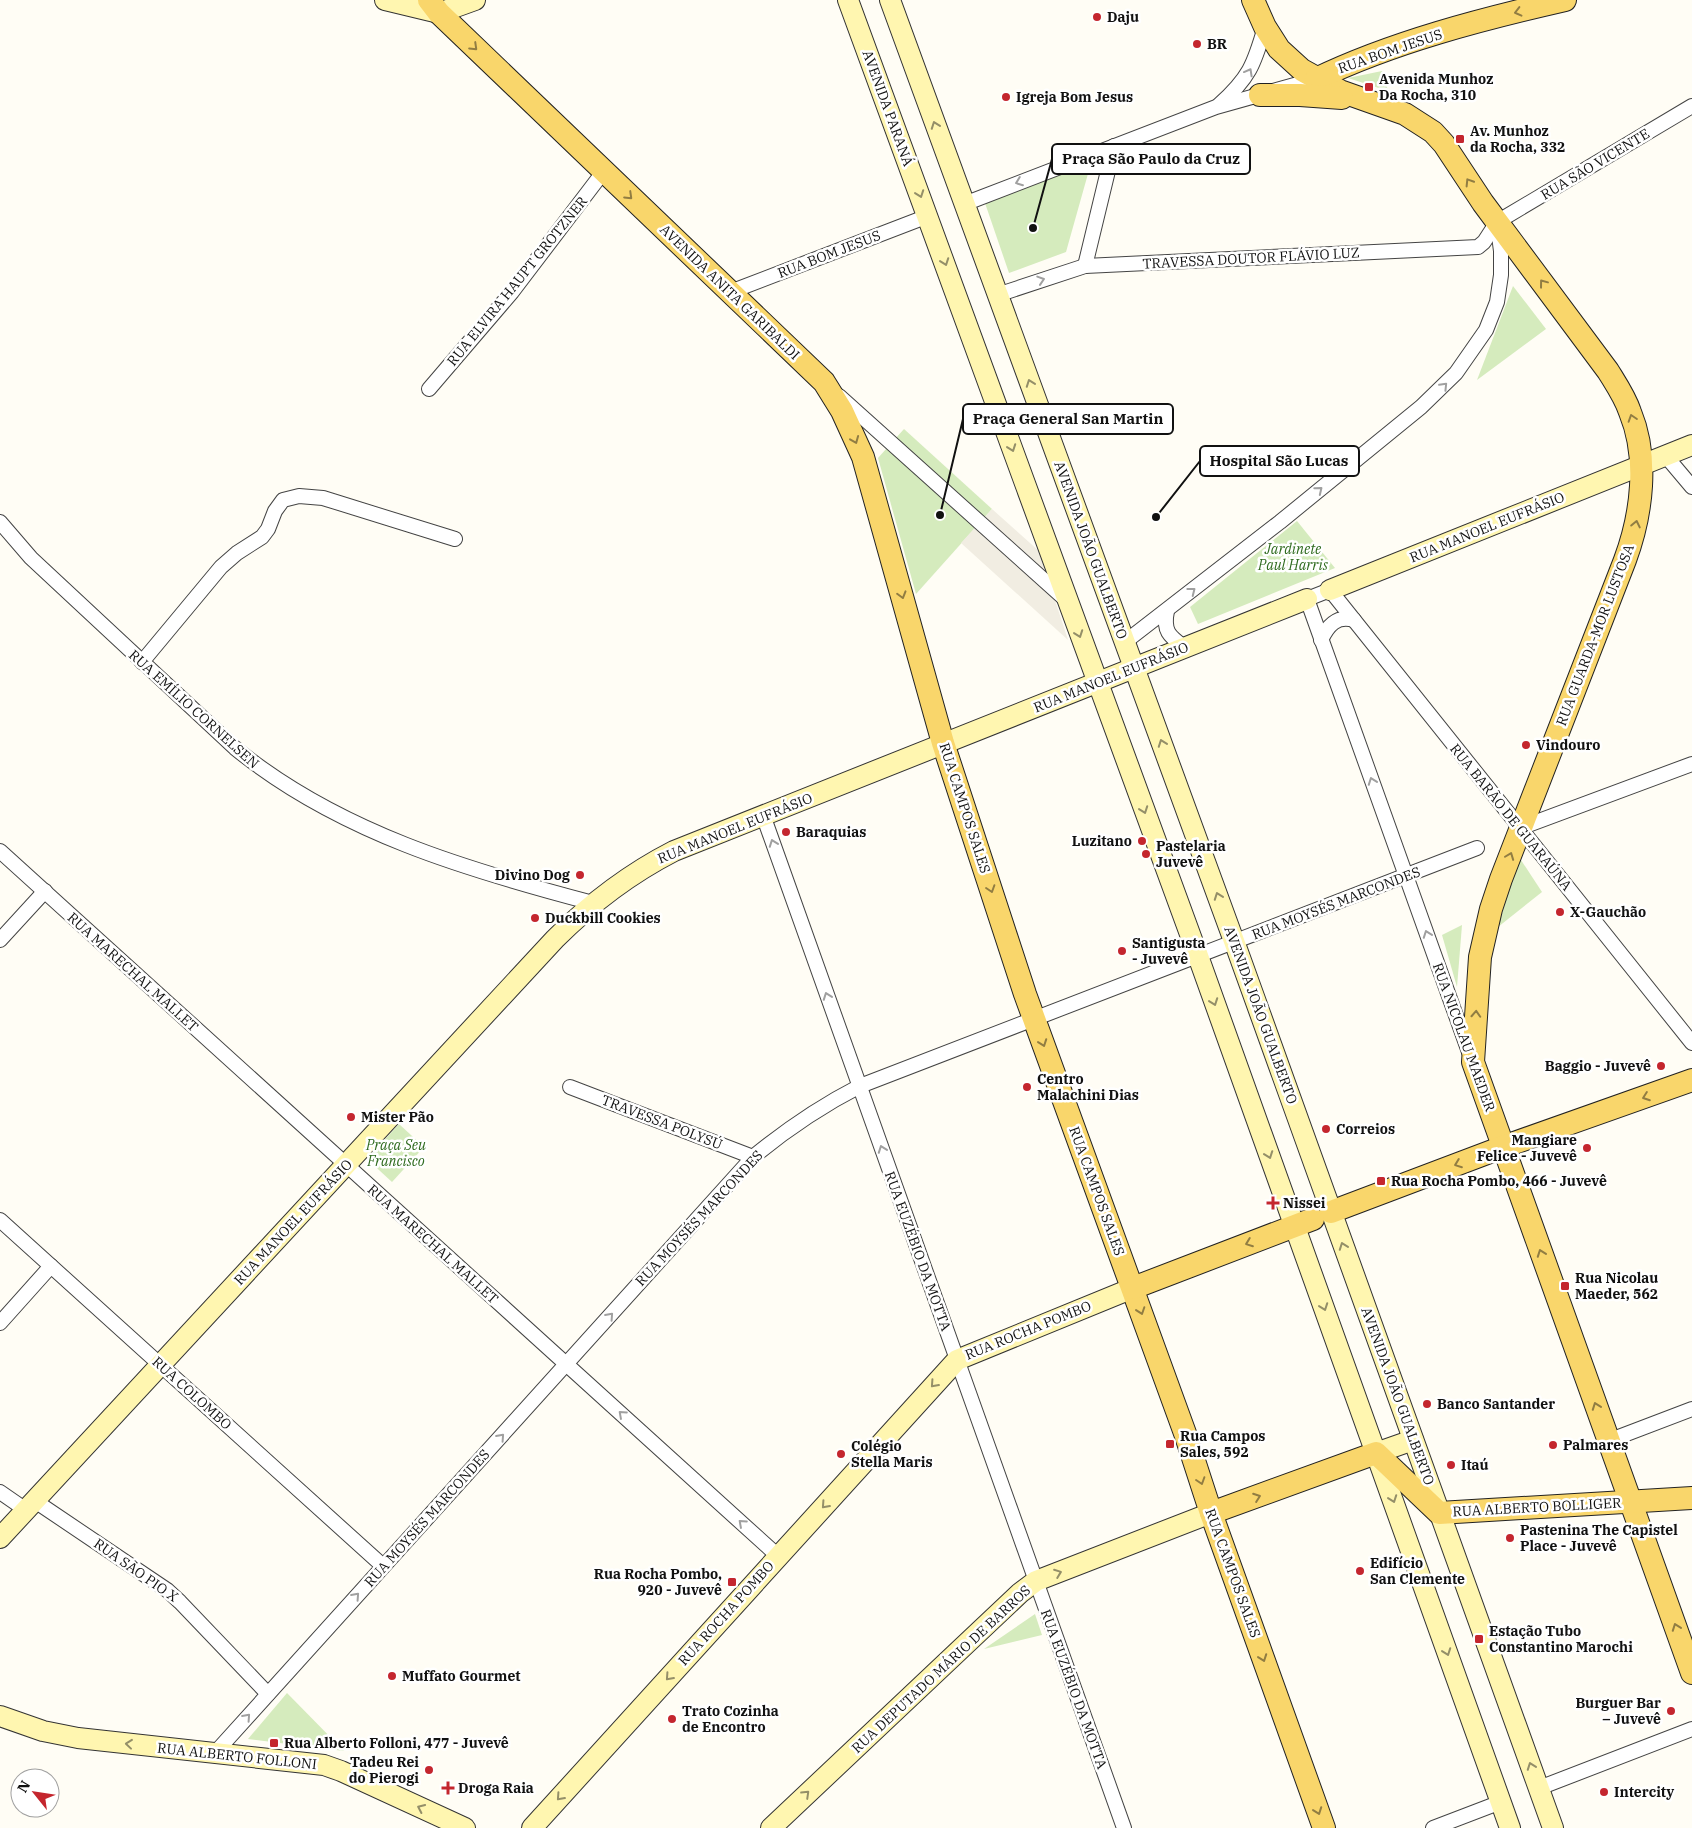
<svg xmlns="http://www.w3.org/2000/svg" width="1692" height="1828" viewBox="0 0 1692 1828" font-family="'IBM Plex Serif',serif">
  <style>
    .green { fill: #d5ebbd }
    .plaza { fill: #f1ede2 }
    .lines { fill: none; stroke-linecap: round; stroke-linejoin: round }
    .street-casing { stroke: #444; stroke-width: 16 }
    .secondary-casing { stroke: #333; stroke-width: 22 }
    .primary-casing { stroke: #222; stroke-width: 24 }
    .street { stroke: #fff; stroke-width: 14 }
    .secondary { stroke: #fff6b0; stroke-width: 20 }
    .primary { stroke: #f9d66b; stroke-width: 22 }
    .oneway { stroke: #917d42 }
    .oneway2 { stroke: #a0a0a0 }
    .oneway3 { stroke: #948f68 }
    .poi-dot { fill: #c4262e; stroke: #fff; stroke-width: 2 }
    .labels { text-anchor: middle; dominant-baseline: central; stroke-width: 5; stroke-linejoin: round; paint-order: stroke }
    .poi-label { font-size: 14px; font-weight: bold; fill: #111; stroke: #fff; text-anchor: start }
    .street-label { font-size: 14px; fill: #111; stroke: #fff }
    .park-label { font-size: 14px; font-style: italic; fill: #2f6b1f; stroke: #fff }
    .leader { fill: none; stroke: #111; stroke-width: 2 }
    .callout-dot { fill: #111; stroke: #fff; stroke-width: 2 }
    .callout { fill: #fff; stroke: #111; stroke-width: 2 }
    .callout-label { font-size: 15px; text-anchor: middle; font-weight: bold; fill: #111 }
  </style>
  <rect width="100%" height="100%" fill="#fffdf5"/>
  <!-- green -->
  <g class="green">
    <polygon points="1382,71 1388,91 1348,78"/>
    <polygon points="1091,163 1066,252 1009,273 985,203"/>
    <polygon points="1513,286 1546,329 1477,380"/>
    <polygon points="904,429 992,509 916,594 878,458"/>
    <polygon points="1297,521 1335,568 1198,624 1190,607"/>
    <polygon points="1519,857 1542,892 1498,927"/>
    <polygon points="1462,925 1457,987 1442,935"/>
    <polygon points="399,1124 424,1147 392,1182 367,1159"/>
    <polygon points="1035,1614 1042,1635 984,1649"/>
    <polygon points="287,1693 344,1751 248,1739"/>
  </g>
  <!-- plaza -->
  <polygon class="plaza" points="992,509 1039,551 1068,640 961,543"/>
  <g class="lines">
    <defs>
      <g id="street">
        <path d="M1219,105C1249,78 1254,65 1265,27"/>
        <polyline points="964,204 1216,107 1316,79"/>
        <polyline points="1085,266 1114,146"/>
        <polyline points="730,292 928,216"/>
        <polyline points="997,295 1085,266 1478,247 1484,242 1497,222 1692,106"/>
        <polyline points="429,389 512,292 604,171"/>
        <polyline points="839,396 1065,599"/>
        <polyline points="1665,455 1692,487"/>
        <path d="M0,522L31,558L235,748C338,832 467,870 593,903"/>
        <path d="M1167,611C1163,631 1169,636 1184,647"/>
        <path d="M1321,640C1328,625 1337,615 1354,620"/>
        <polyline points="1125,642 1280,522 1421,407 1456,373 1486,330 1497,302 1501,275 1501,251 1498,228"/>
        <polyline points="142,662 221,567 237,553 262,537 268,529 275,511 283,500 299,496 323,498 455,539"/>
        <polyline points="763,815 1124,1828"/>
        <polyline points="1520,828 1692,764"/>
        <polyline points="0,851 778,1556"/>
        <polyline points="0,940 45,891"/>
        <polyline points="1469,1052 1307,599 1330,590 1692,1043"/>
        <polyline points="570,1087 753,1157"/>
        <polyline points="0,1220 383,1566"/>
        <polyline points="0,1323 51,1266"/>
        <polyline points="1608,1441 1692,1409"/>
        <polyline points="0,1492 26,1510"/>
        <polyline points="35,1501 167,1590 180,1602 268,1694"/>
        <path d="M215,1753L753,1157C787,1129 821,1106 860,1086L1477,848"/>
        <polyline points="1539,1788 1692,1729"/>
        <polyline points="1433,1828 1501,1802"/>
      </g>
      <g id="secondary">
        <polyline points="385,0 439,13 475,0"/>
        <polyline points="848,0 1198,956 1510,1828"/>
        <polyline points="890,0 1234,941 1553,1828"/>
        <polyline points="1330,590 1692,445"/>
        <polyline points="1376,1453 1413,1440"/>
        <path d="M0,1538L555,939C591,903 629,874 674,851L1307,599"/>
        <polyline points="0,1716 43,1731 78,1738 324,1765 341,1771 465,1828"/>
        <polyline points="532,1828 957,1360 1133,1288"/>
        <polyline points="771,1828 1020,1593 1036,1581 1211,1513"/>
      </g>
      <g id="primary">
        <polyline points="429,0 439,13 824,382 842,411 863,457 943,743 1025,994 1186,1436 1211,1513 1324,1828"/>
        <path d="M1253,0L1265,27L1279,49L1302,70L1340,91L1405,114L1433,132L1444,144L1483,203L1608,371C1616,384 1625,397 1630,412C1649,458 1642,514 1625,560L1501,879L1491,909L1480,957L1473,1062L1692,1673"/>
        <path d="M1316,79C1393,42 1482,19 1565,0"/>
        <polyline points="1260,95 1300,95 1342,98"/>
        <polyline points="1331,1212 1503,1147 1692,1080"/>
        <polyline points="1133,1288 1313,1219"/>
        <polyline points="1211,1513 1376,1453 1439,1513 1692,1498"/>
      </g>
    </defs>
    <!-- street casing -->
    <use href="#street" class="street-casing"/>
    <!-- secondary casing -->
    <use href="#secondary" class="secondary-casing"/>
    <!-- primary casing -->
    <use href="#primary" class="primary-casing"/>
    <!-- street -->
    <use href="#street" class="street"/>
    <!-- secondary -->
    <use href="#secondary" class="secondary"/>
    <!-- primary -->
    <use href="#primary" class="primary"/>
  </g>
  <!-- one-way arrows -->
  <defs><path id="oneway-chevron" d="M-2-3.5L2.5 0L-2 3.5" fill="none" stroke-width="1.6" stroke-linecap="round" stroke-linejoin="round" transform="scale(1.25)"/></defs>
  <g class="oneway">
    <use href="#oneway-chevron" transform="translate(1518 12) rotate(166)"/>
    <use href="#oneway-chevron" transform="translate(474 47) rotate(44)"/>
    <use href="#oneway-chevron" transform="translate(1469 182) rotate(-122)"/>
    <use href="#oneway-chevron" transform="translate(629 196) rotate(44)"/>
    <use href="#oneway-chevron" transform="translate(1543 283) rotate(-127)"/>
    <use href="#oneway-chevron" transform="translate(1632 418) rotate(-108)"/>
    <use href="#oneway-chevron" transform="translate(855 440) rotate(68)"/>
    <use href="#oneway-chevron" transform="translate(1636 524) rotate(-78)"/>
    <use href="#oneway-chevron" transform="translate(902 595) rotate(74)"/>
    <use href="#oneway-chevron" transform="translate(1510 856) rotate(-69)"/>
    <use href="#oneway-chevron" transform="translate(991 889) rotate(72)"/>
    <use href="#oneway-chevron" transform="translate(1476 1014) rotate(-87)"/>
    <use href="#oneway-chevron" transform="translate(1043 1043) rotate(70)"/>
    <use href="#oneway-chevron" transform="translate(1646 1097) rotate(160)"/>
    <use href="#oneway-chevron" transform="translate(1458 1164) rotate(159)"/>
    <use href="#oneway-chevron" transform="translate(1249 1243) rotate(159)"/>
    <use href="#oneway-chevron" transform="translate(1541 1253) rotate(-110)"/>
    <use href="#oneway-chevron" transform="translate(1141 1311) rotate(71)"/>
    <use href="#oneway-chevron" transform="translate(1596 1406) rotate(-110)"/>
    <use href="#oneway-chevron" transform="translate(1201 1481) rotate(72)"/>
    <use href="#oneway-chevron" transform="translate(1257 1497) rotate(-20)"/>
    <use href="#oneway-chevron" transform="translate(1676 1627) rotate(-110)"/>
    <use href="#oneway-chevron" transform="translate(1263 1658) rotate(70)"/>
    <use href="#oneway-chevron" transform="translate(1318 1811) rotate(70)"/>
  </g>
  <g class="oneway2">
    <use href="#oneway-chevron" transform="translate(1249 72) rotate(-61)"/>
    <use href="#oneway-chevron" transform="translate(1019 182) rotate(159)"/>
    <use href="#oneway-chevron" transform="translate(1041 280) rotate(-18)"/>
    <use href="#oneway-chevron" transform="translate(1444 386) rotate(-46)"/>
    <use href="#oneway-chevron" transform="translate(1319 490) rotate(-39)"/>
    <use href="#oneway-chevron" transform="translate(1192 591) rotate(-38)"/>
    <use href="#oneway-chevron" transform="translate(1372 781) rotate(-110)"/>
    <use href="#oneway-chevron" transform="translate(773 843) rotate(-110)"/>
    <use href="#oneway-chevron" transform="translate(1427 934) rotate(-110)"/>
    <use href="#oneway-chevron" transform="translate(827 996) rotate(-110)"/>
    <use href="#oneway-chevron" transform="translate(882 1149) rotate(-110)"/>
    <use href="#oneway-chevron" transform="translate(610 1316) rotate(-48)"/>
    <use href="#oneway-chevron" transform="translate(622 1414) rotate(-138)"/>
    <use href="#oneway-chevron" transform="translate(501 1437) rotate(-48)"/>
    <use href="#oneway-chevron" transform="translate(742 1523) rotate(-138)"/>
    <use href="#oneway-chevron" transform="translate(356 1596) rotate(-48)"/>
    <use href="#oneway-chevron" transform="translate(247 1717) rotate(-48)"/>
  </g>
  <g class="oneway3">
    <use href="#oneway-chevron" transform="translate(935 125) rotate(-110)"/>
    <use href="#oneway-chevron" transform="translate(920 194) rotate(70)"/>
    <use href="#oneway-chevron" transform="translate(945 262) rotate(70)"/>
    <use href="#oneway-chevron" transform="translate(1030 383) rotate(-110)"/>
    <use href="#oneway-chevron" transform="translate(1012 448) rotate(70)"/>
    <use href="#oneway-chevron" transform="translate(1079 634) rotate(70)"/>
    <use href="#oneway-chevron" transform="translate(1162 743) rotate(-110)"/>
    <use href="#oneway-chevron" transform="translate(1144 810) rotate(70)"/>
    <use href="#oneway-chevron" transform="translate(1218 896) rotate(-110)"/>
    <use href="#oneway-chevron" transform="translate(1214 1002) rotate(70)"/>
    <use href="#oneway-chevron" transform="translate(1269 1155) rotate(70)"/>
    <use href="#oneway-chevron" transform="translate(1343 1246) rotate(-110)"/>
    <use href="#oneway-chevron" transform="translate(1324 1307) rotate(70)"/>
    <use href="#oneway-chevron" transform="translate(934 1384) rotate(132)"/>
    <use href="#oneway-chevron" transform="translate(1393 1499) rotate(70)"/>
    <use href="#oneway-chevron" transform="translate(825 1505) rotate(132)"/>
    <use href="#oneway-chevron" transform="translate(1058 1573) rotate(-21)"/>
    <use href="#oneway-chevron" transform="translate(1447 1652) rotate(70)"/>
    <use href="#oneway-chevron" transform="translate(669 1677) rotate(132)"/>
    <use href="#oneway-chevron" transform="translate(129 1744) rotate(-174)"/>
    <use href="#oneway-chevron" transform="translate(1531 1766) rotate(-110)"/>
    <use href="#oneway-chevron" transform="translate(806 1794) rotate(-44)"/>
    <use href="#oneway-chevron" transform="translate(560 1797) rotate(132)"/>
    <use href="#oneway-chevron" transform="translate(421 1808) rotate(-155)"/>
  </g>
  <!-- markers -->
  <g class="poi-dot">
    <circle cx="1097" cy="17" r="5"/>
    <circle cx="1197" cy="44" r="5"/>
    <rect x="1364" y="82" width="10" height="10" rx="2.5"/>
    <circle cx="1006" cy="97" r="5"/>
    <rect x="1455" y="134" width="10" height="10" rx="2.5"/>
    <circle cx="1526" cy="745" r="5"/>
    <circle cx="786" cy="832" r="5"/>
    <circle cx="1142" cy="841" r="5"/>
    <circle cx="1146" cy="854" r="5"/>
    <circle cx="580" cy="875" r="5"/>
    <circle cx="1560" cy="912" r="5"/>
    <circle cx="535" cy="918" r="5"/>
    <circle cx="1122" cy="951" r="5"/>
    <circle cx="1661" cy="1066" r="5"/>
    <circle cx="1027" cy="1087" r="5"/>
    <circle cx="351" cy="1117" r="5"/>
    <circle cx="1326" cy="1129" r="5"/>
    <circle cx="1587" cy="1148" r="5"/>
    <rect x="1376" y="1176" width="10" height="10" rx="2.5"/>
    <path d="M1270.5 1195.5h5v5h5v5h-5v5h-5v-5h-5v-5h5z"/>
    <rect x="1560" y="1281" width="10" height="10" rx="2.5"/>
    <circle cx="1427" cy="1404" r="5"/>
    <rect x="1165" y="1439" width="10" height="10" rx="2.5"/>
    <circle cx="1553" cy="1445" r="5"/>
    <circle cx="841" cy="1454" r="5"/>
    <circle cx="1451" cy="1465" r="5"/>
    <circle cx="1510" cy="1538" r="5"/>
    <circle cx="1360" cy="1571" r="5"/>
    <rect x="727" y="1577" width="10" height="10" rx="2.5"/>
    <rect x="1474" y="1634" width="10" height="10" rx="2.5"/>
    <circle cx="392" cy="1676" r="5"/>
    <circle cx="1671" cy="1711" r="5"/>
    <circle cx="672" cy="1719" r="5"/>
    <rect x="269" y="1738" width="10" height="10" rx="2.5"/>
    <circle cx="429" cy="1770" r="5"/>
    <path d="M445.5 1780.5h5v5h5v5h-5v5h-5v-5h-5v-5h5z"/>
    <circle cx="1604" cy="1792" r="5"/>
  </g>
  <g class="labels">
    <!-- poi labels -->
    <g class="poi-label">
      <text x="1107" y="17">Daju</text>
      <text x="1207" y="44">BR</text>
      <text x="1379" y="79">Avenida Munhoz<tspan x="1379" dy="16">Da Rocha, 310</tspan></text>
      <text x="1016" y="97">Igreja Bom Jesus</text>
      <text x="1470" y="131">Av. Munhoz<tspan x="1470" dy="16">da Rocha, 332</tspan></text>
      <text x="1536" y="745">Vindouro</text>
      <text x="796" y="832">Baraquias</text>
      <text x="1132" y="841" text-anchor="end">Luzitano</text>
      <text x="1156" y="846">Pastelaria<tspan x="1156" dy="16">Juvevê</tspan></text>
      <text x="570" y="875" text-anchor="end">Divino Dog</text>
      <text x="1570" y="912">X-Gauchão</text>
      <text x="545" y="918">Duckbill Cookies</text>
      <text x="1132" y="943">Santigusta<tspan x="1132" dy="16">- Juvevê</tspan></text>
      <text x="1651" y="1066" text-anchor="end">Baggio - Juvevê</text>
      <text x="1037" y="1079">Centro<tspan x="1037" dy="16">Malachini Dias</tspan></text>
      <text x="361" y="1117">Mister Pão</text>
      <text x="1336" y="1129">Correios</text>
      <text x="1577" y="1140" text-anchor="end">Mangiare<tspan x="1577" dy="16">Felice - Juvevê</tspan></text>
      <text x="1391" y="1181">Rua Rocha Pombo, 466 - Juvevê</text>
      <text x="1283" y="1203">Nissei</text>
      <text x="1575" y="1278">Rua Nicolau<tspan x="1575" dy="16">Maeder, 562</tspan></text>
      <text x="1437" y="1404">Banco Santander</text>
      <text x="1180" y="1436">Rua Campos<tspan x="1180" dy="16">Sales, 592</tspan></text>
      <text x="1563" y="1445">Palmares</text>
      <text x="851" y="1446">Colégio<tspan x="851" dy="16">Stella Maris</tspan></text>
      <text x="1461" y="1465">Itaú</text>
      <text x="1520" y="1530">Pastenina The Capistel<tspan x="1520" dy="16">Place - Juvevê</tspan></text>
      <text x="1370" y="1563">Edifício<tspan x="1370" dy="16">San Clemente</tspan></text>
      <text x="722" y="1574" text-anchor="end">Rua Rocha Pombo,<tspan x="722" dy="16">920 - Juvevê</tspan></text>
      <text x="1489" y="1631">Estação Tubo<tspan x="1489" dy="16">Constantino Marochi</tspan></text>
      <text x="402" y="1676">Muffato Gourmet</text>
      <text x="1661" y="1703" text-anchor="end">Burguer Bar<tspan x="1661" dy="16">– Juvevê</tspan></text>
      <text x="682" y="1711">Trato Cozinha<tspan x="682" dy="16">de Encontro</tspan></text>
      <text x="284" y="1743">Rua Alberto Folloni, 477 - Juvevê</text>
      <text x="419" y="1762" text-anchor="end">Tadeu Rei<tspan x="419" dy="16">do Pierogi</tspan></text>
      <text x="458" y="1788">Droga Raia</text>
      <text x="1614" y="1792">Intercity</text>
    </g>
    <!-- street labels -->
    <g class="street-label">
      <text transform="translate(1390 51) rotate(-19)">RUA BOM JESUS</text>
      <text transform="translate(888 108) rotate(70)">AVENIDA PARANÁ</text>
      <text transform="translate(1595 164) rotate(-31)">RUA SÃO VICENTE</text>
      <text transform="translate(829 254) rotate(-21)">RUA BOM JESUS</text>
      <text transform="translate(1251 258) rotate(-3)">TRAVESSA DOUTOR FLÁVIO LUZ</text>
      <text transform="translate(517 281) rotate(-51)">RUA ELVIRA HAUPT GROTZNER</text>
      <text transform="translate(730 292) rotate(44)">AVENIDA ANITA GARIBALDI</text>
      <text transform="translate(1487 527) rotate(-22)">RUA MANOEL EUFRÁSIO</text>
      <text transform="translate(1091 550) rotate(70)">AVENIDA JOÃO GUALBERTO</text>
      <text transform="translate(1595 635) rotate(-69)">RUA GUARDA-MOR LUSTOSA</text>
      <text transform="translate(1111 677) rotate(-22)">RUA MANOEL EUFRÁSIO</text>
      <text transform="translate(194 709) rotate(42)">RUA EMÍLIO CORNELSEN</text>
      <text transform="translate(965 808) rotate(72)">RUA CAMPOS SALES</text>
      <text transform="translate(1511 817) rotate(51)">RUA BARÃO DE GUARAÚNA</text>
      <text transform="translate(735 828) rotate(-22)">RUA MANOEL EUFRÁSIO</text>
      <text transform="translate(1336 903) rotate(-21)">RUA MOYSÉS MARCONDES</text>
      <text transform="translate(133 972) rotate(42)">RUA MARECHAL MALLET</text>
      <text transform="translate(1261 1015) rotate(70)">AVENIDA JOÃO GUALBERTO</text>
      <text transform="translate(1464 1037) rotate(70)">RUA NICOLAU MAEDER</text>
      <text transform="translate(662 1122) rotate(21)">TRAVESSA POLYSÚ</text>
      <text transform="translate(1097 1191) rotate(70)">RUA CAMPOS SALES</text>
      <text transform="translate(699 1218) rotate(-47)">RUA MOYSÉS MARCONDES</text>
      <text transform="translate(293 1222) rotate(-47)">RUA MANOEL EUFRÁSIO</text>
      <text transform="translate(433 1244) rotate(42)">RUA MARECHAL MALLET</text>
      <text transform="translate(918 1251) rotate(70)">RUA EUZÉBIO DA MOTTA</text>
      <text transform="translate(1028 1330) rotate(-22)">RUA ROCHA POMBO</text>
      <text transform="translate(192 1393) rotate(42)">RUA COLOMBO</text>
      <text transform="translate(1398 1396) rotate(70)">AVENIDA JOÃO GUALBERTO</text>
      <text transform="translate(1537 1507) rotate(-3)">RUA ALBERTO BOLLIGER</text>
      <text transform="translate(427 1518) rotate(-48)">RUA MOYSÉS MARCONDES</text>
      <text transform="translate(136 1570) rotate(35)">RUA SÃO PIO X</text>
      <text transform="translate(1233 1573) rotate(70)">RUA CAMPOS SALES</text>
      <text transform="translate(726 1613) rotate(-48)">RUA ROCHA POMBO</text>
      <text transform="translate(941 1669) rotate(-43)">RUA DEPUTADO MÁRIO DE BARROS</text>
      <text transform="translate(1074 1689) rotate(70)">RUA EUZÉBIO DA MOTTA</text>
      <text transform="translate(237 1756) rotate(6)">RUA ALBERTO FOLLONI</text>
    </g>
    <!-- park labels -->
    <g class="park-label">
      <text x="1293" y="549">Jardinete<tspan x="1293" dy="16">Paul Harris</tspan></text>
      <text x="396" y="1145">Praça Seu<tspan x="396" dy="16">Francisco</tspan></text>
    </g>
  </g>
  <!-- callouts -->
  <path class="leader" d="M1033 228L1052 159M940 515L963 419M1156 517L1200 461"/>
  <g class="callout-dot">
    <circle cx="1033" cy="228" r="5"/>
    <circle cx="940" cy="515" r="5"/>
    <circle cx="1156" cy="517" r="5"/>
  </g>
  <g class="callout">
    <rect x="1052" y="144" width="198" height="30" rx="5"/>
    <rect x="963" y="404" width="210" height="30" rx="5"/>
    <rect x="1200" y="446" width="159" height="30" rx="5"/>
  </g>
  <g class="callout-label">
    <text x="1151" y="164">Praça São Paulo da Cruz</text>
    <text x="1068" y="424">Praça General San Martin</text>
    <text x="1279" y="466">Hospital São Lucas</text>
  </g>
  <!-- north arrow -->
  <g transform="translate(35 1793) rotate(300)"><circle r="24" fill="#ffffff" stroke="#a0a0a0"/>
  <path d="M0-4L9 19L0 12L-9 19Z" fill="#c4262e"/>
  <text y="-8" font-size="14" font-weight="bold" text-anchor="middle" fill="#111111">N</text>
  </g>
</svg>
